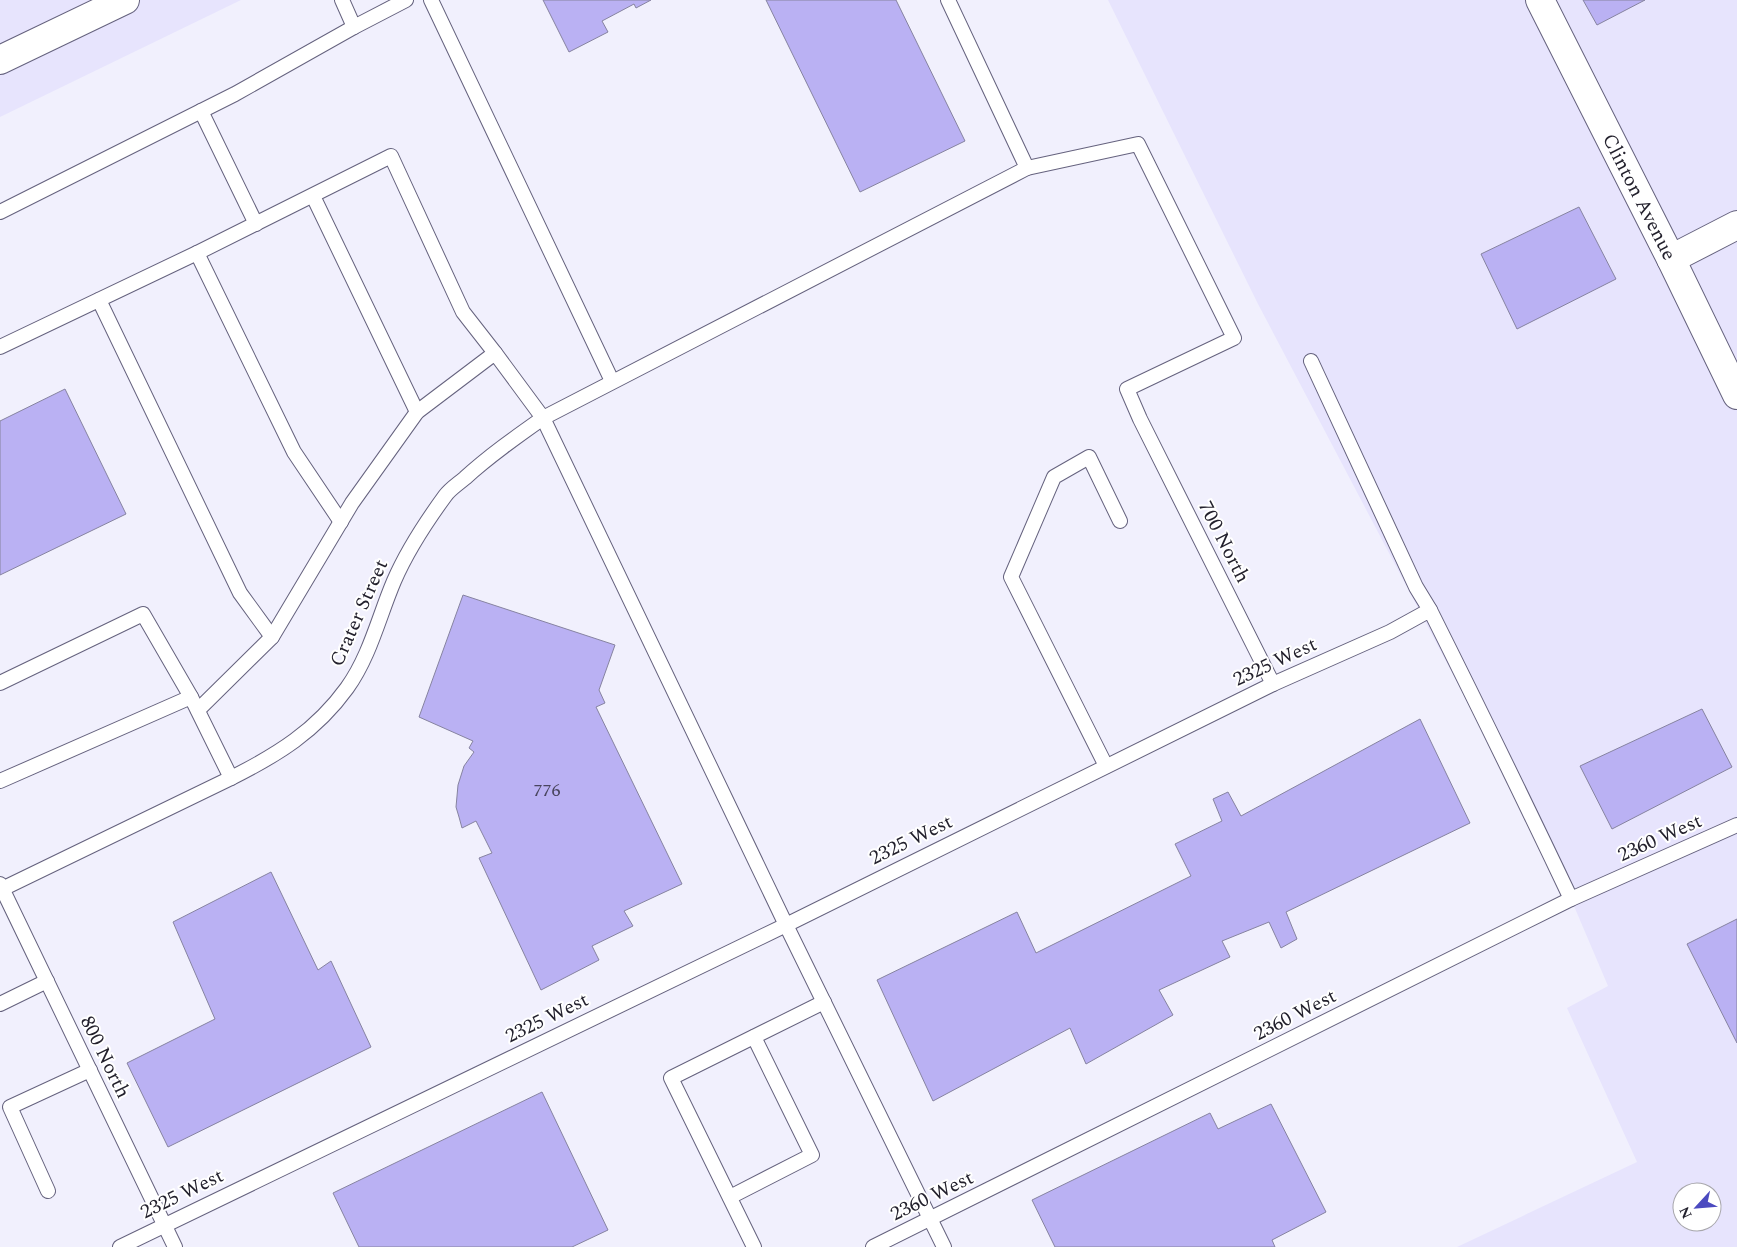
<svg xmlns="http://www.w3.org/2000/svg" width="1737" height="1247" viewBox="0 0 1737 1247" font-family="Spectral,serif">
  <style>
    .built { fill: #e7e4fd; fill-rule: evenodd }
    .building { fill: #bab1f3; stroke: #8683a0 }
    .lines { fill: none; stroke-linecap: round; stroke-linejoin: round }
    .lane-casing { stroke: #65627e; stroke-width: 16 }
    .street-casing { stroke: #65627e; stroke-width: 30 }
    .secondary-casing { stroke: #65627e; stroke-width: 30 }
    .lane { stroke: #fff; stroke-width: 14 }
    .street { stroke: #fff; stroke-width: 28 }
    .secondary { stroke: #fff; stroke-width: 28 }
    .labels { text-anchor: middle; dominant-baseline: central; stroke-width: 4; stroke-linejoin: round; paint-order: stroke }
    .number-label { font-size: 18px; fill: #49455e }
    .street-label { font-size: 20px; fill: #23212d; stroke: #fff }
  </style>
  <rect width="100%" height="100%" fill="#f1f0fd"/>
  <!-- built -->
  <g class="built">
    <polygon points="0,0 241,0 0,117"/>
    <path d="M1108,0H1737V1247H1457L1637,1162L1567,1008L1608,986L1571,899L1258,304ZM1682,1192H1712V1222H1682Z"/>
  </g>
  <!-- building -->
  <g class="building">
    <polygon points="543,0 651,0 636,8 634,4 602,21 608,32 569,52"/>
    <polygon points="766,0 896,0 965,141 860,192"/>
    <polygon points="1583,0 1645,0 1597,25"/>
    <polygon points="1579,207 1616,279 1517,329 1481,254"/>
    <polygon points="65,389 126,514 0,575 0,421"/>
    <polygon points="463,595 615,645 599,690 605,703 596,707 682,884 624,911 633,926 592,946 599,960 541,990 479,858 492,853 476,821 462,828 459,817 456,807 458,785 464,766 474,752 469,748 473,741 419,717"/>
    <polygon points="1702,709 1732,767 1612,829 1580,766"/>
    <polygon points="1420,719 1470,823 1286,912 1297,939 1281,948 1269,922 1222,941 1230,957 1159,990 1173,1015 1086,1064 1070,1028 933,1101 877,980 1017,912 1036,953 1191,876 1175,844 1222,821 1213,799 1228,792 1241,816"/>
    <polygon points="271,872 318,970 331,961 371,1047 168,1147 127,1063 215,1019 173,922"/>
    <polygon points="1737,919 1737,1043 1687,944"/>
    <polygon points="542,1092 608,1230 572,1247 359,1247 333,1193"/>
    <polygon points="1271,1104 1326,1212 1272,1240 1275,1247 1055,1247 1032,1200 1210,1113 1218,1129"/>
  </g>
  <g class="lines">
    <defs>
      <g id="lane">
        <polyline points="342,0 354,27 406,0"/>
        <polyline points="431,0 612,381"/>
        <polyline points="201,111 256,224"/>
        <polyline points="1027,168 1138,144 1234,338 1127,389 1140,419 1273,684"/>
        <polyline points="313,196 417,412"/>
        <polyline points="0,212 235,94 354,27"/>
        <polyline points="197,253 294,452 341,522"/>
        <polyline points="99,300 240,593 272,637"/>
        <polyline points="0,347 197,253 391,156 463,312 495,353"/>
        <polyline points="1311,361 1416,587 1430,610"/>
        <polyline points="0,683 143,614 191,697"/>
        <polyline points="198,710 272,637 352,503 417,412 495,353 543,418 786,925 944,1247"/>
        <polyline points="1106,766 1011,577 1054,477 1089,457 1120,521"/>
        <polyline points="0,781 191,697 231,778"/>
        <polyline points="0,884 175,1247"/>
        <path d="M0,890L231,778C277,755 316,731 347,688C370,656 379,616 394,581C407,551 426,522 445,496C450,489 458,484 465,478C489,456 516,437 543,418L1027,168L948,0"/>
        <polyline points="0,1004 47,981"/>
        <polyline points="48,1191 10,1107 90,1070"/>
        <polyline points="730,1197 812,1155 754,1037"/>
        <path d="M120,1247L786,925L1273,684L1390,632L1430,610C1478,706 1525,802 1571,899"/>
        <polyline points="754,1247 671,1078 824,1002"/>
        <polyline points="873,1247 1571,899 1737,825"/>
      </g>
      <g id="street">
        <polyline points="1540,0 1671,259 1737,395"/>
        <polyline points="1671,259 1737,225"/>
      </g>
      <polyline id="secondary" points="0,60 125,0"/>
    </defs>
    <!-- lane casing -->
    <use href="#lane" class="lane-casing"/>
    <!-- street casing -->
    <use href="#street" class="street-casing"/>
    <!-- secondary casing -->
    <use href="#secondary" class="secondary-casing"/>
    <!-- lane -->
    <use href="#lane" class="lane"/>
    <!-- street -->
    <use href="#street" class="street"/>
    <!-- secondary -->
    <use href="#secondary" class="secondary"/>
  </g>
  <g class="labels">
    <!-- number labels -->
    <g class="number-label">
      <text x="547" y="790">776</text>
    </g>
    <!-- street labels -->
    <g class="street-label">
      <text transform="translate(1639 197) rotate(63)">Clinton Avenue</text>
      <text transform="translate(1224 542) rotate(63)">700 North</text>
      <text transform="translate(359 613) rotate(-66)">Crater Street</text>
      <text transform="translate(1275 662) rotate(-25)">2325 West</text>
      <text transform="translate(1660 838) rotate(-24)">2360 West</text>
      <text transform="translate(911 840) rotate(-26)">2325 West</text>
      <text transform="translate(1295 1015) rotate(-27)">2360 West</text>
      <text transform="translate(547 1018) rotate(-26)">2325 West</text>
      <text transform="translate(105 1057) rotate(64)">800 North</text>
      <text transform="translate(182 1194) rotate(-26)">2325 West</text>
      <text transform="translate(932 1196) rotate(-26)">2360 West</text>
    </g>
  </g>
  <!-- north arrow -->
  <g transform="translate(1697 1207) rotate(244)"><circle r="24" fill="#ffffff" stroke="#a7a6ab"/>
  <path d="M0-4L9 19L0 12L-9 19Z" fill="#4b4ac0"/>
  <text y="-8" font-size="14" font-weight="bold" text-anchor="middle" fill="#23212d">N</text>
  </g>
</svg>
